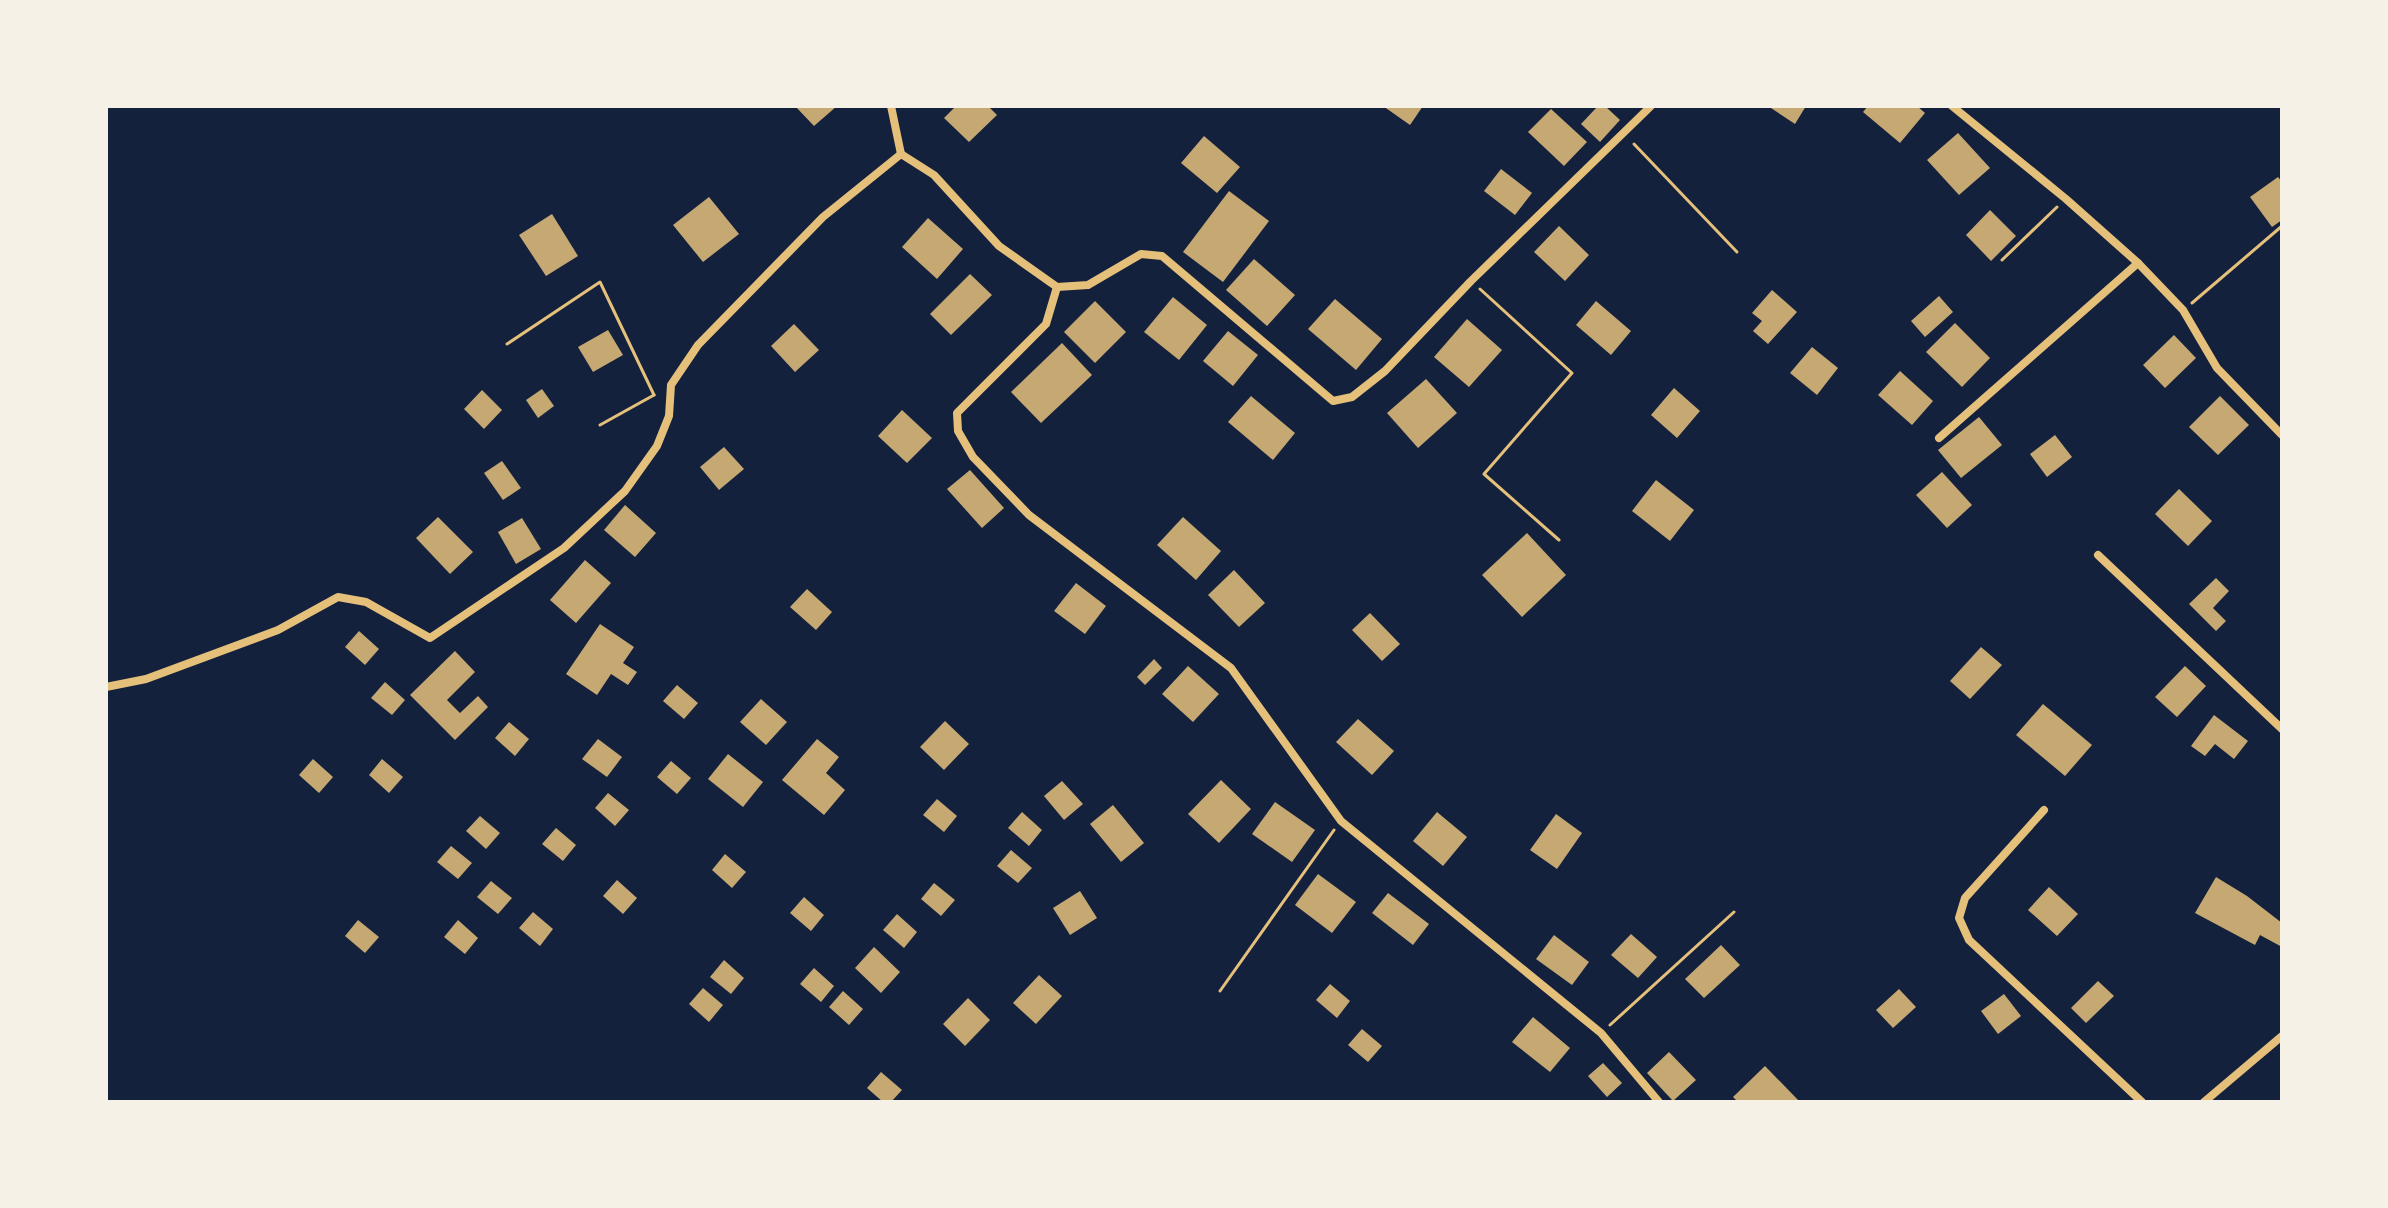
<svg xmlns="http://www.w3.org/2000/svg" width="2388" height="1208" viewBox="0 0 2388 1208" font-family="'Source Sans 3',sans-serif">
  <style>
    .building { fill: #c6a872 }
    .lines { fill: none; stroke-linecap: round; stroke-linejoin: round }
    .path { stroke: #e5c07b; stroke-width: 3 }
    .minor { stroke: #e5c07b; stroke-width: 8 }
  </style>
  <rect width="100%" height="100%" fill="#14213d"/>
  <!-- building -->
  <g class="building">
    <polygon points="795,106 837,106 814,126"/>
    <polygon points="956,106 988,106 997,115 969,142 944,118"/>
    <polygon points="1383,106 1423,106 1410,125"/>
    <polygon points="1598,106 1605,106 1620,120 1600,142 1581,124"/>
    <polygon points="1768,106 1806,106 1795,124"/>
    <polygon points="1868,106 1917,106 1925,113 1900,143 1863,112"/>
    <polygon points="1551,109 1587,142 1564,166 1528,132"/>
    <polygon points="1958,133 1990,168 1959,195 1927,160"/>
    <polygon points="1204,136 1240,167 1217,193 1181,163"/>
    <polygon points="1501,169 1532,193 1515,215 1484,191"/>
    <polygon points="2278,177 2282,182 2282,220 2272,227 2250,197"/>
    <polygon points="1229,191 1269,221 1223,282 1183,252"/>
    <polygon points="709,197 739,234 703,262 673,225"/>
    <polygon points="1990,210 2016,236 1991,261 1966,235"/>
    <polygon points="552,214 578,256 546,276 519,235"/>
    <polygon points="928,218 963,249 937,279 902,247"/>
    <polygon points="1559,226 1589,255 1565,281 1534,252"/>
    <polygon points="1254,259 1295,295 1267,326 1226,290"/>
    <polygon points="970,274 992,295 951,335 930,314"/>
    <polygon points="1772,290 1797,312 1768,344 1753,331 1762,321 1752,313"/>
    <polygon points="1939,296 1953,312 1925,337 1911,321"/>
    <polygon points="1173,297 1207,325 1179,360 1144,332"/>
    <polygon points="1335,299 1382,339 1356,370 1308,329"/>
    <polygon points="1095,301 1126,332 1095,363 1064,332"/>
    <polygon points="1596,301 1631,331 1611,355 1576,325"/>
    <polygon points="1467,319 1502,350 1469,387 1434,357"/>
    <polygon points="1955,323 1990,358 1962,387 1926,352"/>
    <polygon points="794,324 819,350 795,372 771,346"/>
    <polygon points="608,330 623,355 593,372 578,347"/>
    <polygon points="1228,331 1258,355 1233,386 1203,361"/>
    <polygon points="2174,335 2196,358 2165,388 2143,365"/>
    <polygon points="1062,343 1092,375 1041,423 1011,392"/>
    <polygon points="1812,347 1838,368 1817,395 1790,373"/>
    <polygon points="1900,371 1933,401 1912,425 1878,395"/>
    <polygon points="1426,379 1457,413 1418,448 1387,413"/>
    <polygon points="1674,388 1700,411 1677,438 1651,415"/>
    <polygon points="542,389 554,406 538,418 526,400"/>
    <polygon points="482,390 502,410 484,429 464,409"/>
    <polygon points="1251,396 1295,433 1273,460 1228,422"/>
    <polygon points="2220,396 2249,425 2218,455 2189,427"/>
    <polygon points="902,410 932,438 907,463 878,436"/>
    <polygon points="1979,417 2002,445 1961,478 1938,450"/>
    <polygon points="2055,435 2072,457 2047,477 2030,454"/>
    <polygon points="724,447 744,469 719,490 700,467"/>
    <polygon points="502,461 521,488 503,500 484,473"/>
    <polygon points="970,470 1004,508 982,528 947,489"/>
    <polygon points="1942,472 1972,505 1947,528 1916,495"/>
    <polygon points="1656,480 1694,510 1670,541 1632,511"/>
    <polygon points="2179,489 2212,521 2188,546 2155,514"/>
    <polygon points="625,505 656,533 635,557 604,530"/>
    <polygon points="438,517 473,552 450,574 416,538"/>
    <polygon points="1183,517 1221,551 1196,580 1157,545"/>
    <polygon points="522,518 541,549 516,564 498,532"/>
    <polygon points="1527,533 1566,575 1522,617 1482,575"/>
    <polygon points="585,560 611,583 576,623 550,600"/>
    <polygon points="1234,570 1265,603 1239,627 1208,595"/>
    <polygon points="2216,578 2229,591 2213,608 2226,621 2216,631 2189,604"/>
    <polygon points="1076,583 1106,606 1085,634 1054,611"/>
    <polygon points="807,589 832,612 816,630 790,607"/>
    <polygon points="1370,613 1400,644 1382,661 1352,630"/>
    <polygon points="600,624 634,647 623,663 637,672 628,685 611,674 597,695 566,674"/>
    <polygon points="359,631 379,649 365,665 345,647"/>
    <polygon points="1981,647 2002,665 1970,699 1950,681"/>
    <polygon points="455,651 475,672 447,700 460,713 478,696 488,707 455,740 410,695"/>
    <polygon points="1154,659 1162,668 1145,685 1137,677"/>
    <polygon points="1188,666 1219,694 1193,722 1162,694"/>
    <polygon points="2185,666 2206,686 2177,717 2155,697"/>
    <polygon points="385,682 405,700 392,715 371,698"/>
    <polygon points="677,685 698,703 684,719 663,701"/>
    <polygon points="761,699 787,722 766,745 740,722"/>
    <polygon points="2043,704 2092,745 2065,776 2016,735"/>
    <polygon points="2214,715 2248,741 2234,759 2215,744 2205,756 2191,746"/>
    <polygon points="1358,719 1394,751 1372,775 1336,742"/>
    <polygon points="945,721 969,744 944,770 920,747"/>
    <polygon points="509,722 529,739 515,756 495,738"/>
    <polygon points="598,739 622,757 607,777 582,759"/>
    <polygon points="817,739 839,757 826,773 845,790 824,815 782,780"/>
    <polygon points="728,754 763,782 743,807 708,779"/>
    <polygon points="313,759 333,777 319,793 299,775"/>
    <polygon points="382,759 403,777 389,793 369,775"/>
    <polygon points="671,761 691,778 677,794 657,777"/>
    <polygon points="1221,780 1251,809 1219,843 1188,814"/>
    <polygon points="1062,781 1083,804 1064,820 1044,796"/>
    <polygon points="608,793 629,810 615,826 595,808"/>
    <polygon points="937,799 957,816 944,832 923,815"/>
    <polygon points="1275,802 1315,830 1292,862 1252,834"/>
    <polygon points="1113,805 1144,843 1121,862 1090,824"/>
    <polygon points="1022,812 1042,830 1029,846 1008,828"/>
    <polygon points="1437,812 1467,837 1443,866 1413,841"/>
    <polygon points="1556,814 1582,833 1557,869 1530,850"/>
    <polygon points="480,816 500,833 486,849 466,831"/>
    <polygon points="556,828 576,845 563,861 542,844"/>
    <polygon points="451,846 472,863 458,879 437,862"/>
    <polygon points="1011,850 1032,868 1018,883 997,866"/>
    <polygon points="725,854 746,872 732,888 712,870"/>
    <polygon points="1318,874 1356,902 1332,933 1295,905"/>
    <polygon points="2216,877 2247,896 2282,923 2282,947 2260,935 2255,945 2195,913"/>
    <polygon points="617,880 637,898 623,914 603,896"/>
    <polygon points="491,881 512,898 498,914 477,897"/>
    <polygon points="934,883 955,900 941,916 921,899"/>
    <polygon points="2049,887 2078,914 2057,936 2028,910"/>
    <polygon points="1080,891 1097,918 1070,935 1053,908"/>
    <polygon points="1388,893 1429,924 1413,945 1372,913"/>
    <polygon points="804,897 824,915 811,931 790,913"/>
    <polygon points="533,912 553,929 540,946 519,928"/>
    <polygon points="897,914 917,932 904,948 883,930"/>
    <polygon points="358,920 379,937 365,953 345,936"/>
    <polygon points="458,920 478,938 465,954 444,937"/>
    <polygon points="1631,934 1657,957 1638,978 1611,955"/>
    <polygon points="1554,935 1589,962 1572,985 1536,959"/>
    <polygon points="1721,945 1740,965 1704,998 1685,979"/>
    <polygon points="874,947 900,972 881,993 855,968"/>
    <polygon points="724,960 744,978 731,994 710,977"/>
    <polygon points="814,968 834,986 821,1002 800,984"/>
    <polygon points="1039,975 1062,996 1036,1024 1013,1003"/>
    <polygon points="2098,981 2114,996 2086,1023 2071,1008"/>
    <polygon points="1330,984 1350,1001 1337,1018 1316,1000"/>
    <polygon points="703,988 723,1005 709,1022 689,1004"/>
    <polygon points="1899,989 1916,1007 1893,1028 1876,1010"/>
    <polygon points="843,991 863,1009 849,1025 829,1007"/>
    <polygon points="2004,994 2021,1016 1998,1034 1981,1011"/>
    <polygon points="968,998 990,1020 965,1046 943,1024"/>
    <polygon points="1533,1017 1570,1048 1550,1072 1512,1042"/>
    <polygon points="1362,1029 1382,1046 1368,1062 1348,1045"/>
    <polygon points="1669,1052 1696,1080 1673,1101 1647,1073"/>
    <polygon points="1603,1063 1622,1083 1607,1097 1588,1076"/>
    <polygon points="1765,1066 1800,1102 1738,1102 1733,1097"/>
    <polygon points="881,1072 902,1090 891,1102 883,1102 867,1088"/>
  </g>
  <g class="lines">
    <!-- path -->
    <g class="path">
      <polyline points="1634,144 1737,252"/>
      <polyline points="2002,260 2057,207"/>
      <polyline points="1480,289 1572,373 1484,474 1559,540"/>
      <polyline points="2192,303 2282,226"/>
      <polyline points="507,344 600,282 654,395"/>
      <polyline points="600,425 654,395"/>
      <polyline points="1220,991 1334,830"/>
      <polyline points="1610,1025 1734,912"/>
    </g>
    <!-- minor -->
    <g class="minor">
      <polyline points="891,106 901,154"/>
      <polyline points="1952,106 2066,199 2138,263 2183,310 2217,368 2282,435"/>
      <polyline points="1057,287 1046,324 957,413 958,431 973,457 1029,515 1231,668 1341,821 1601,1033 1659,1102"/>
      <polyline points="1939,438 2138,263"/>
      <polyline points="2098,555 2282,729"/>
      <polyline points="106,687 146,679 278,630 338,597 366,602 430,638 564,548 625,491 657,446 669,416 671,385 698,345 823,217 901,154 934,175 999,246 1057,287 1088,285 1141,254 1162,256 1333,401 1352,397 1385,371 1471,281 1651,106"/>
      <polyline points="2044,810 1965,898 1959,918 1969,940 2142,1102"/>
      <polyline points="2204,1102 2282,1036"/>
    </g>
  </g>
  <!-- border -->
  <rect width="2388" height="1208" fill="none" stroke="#f6f1e7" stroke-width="216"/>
</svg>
